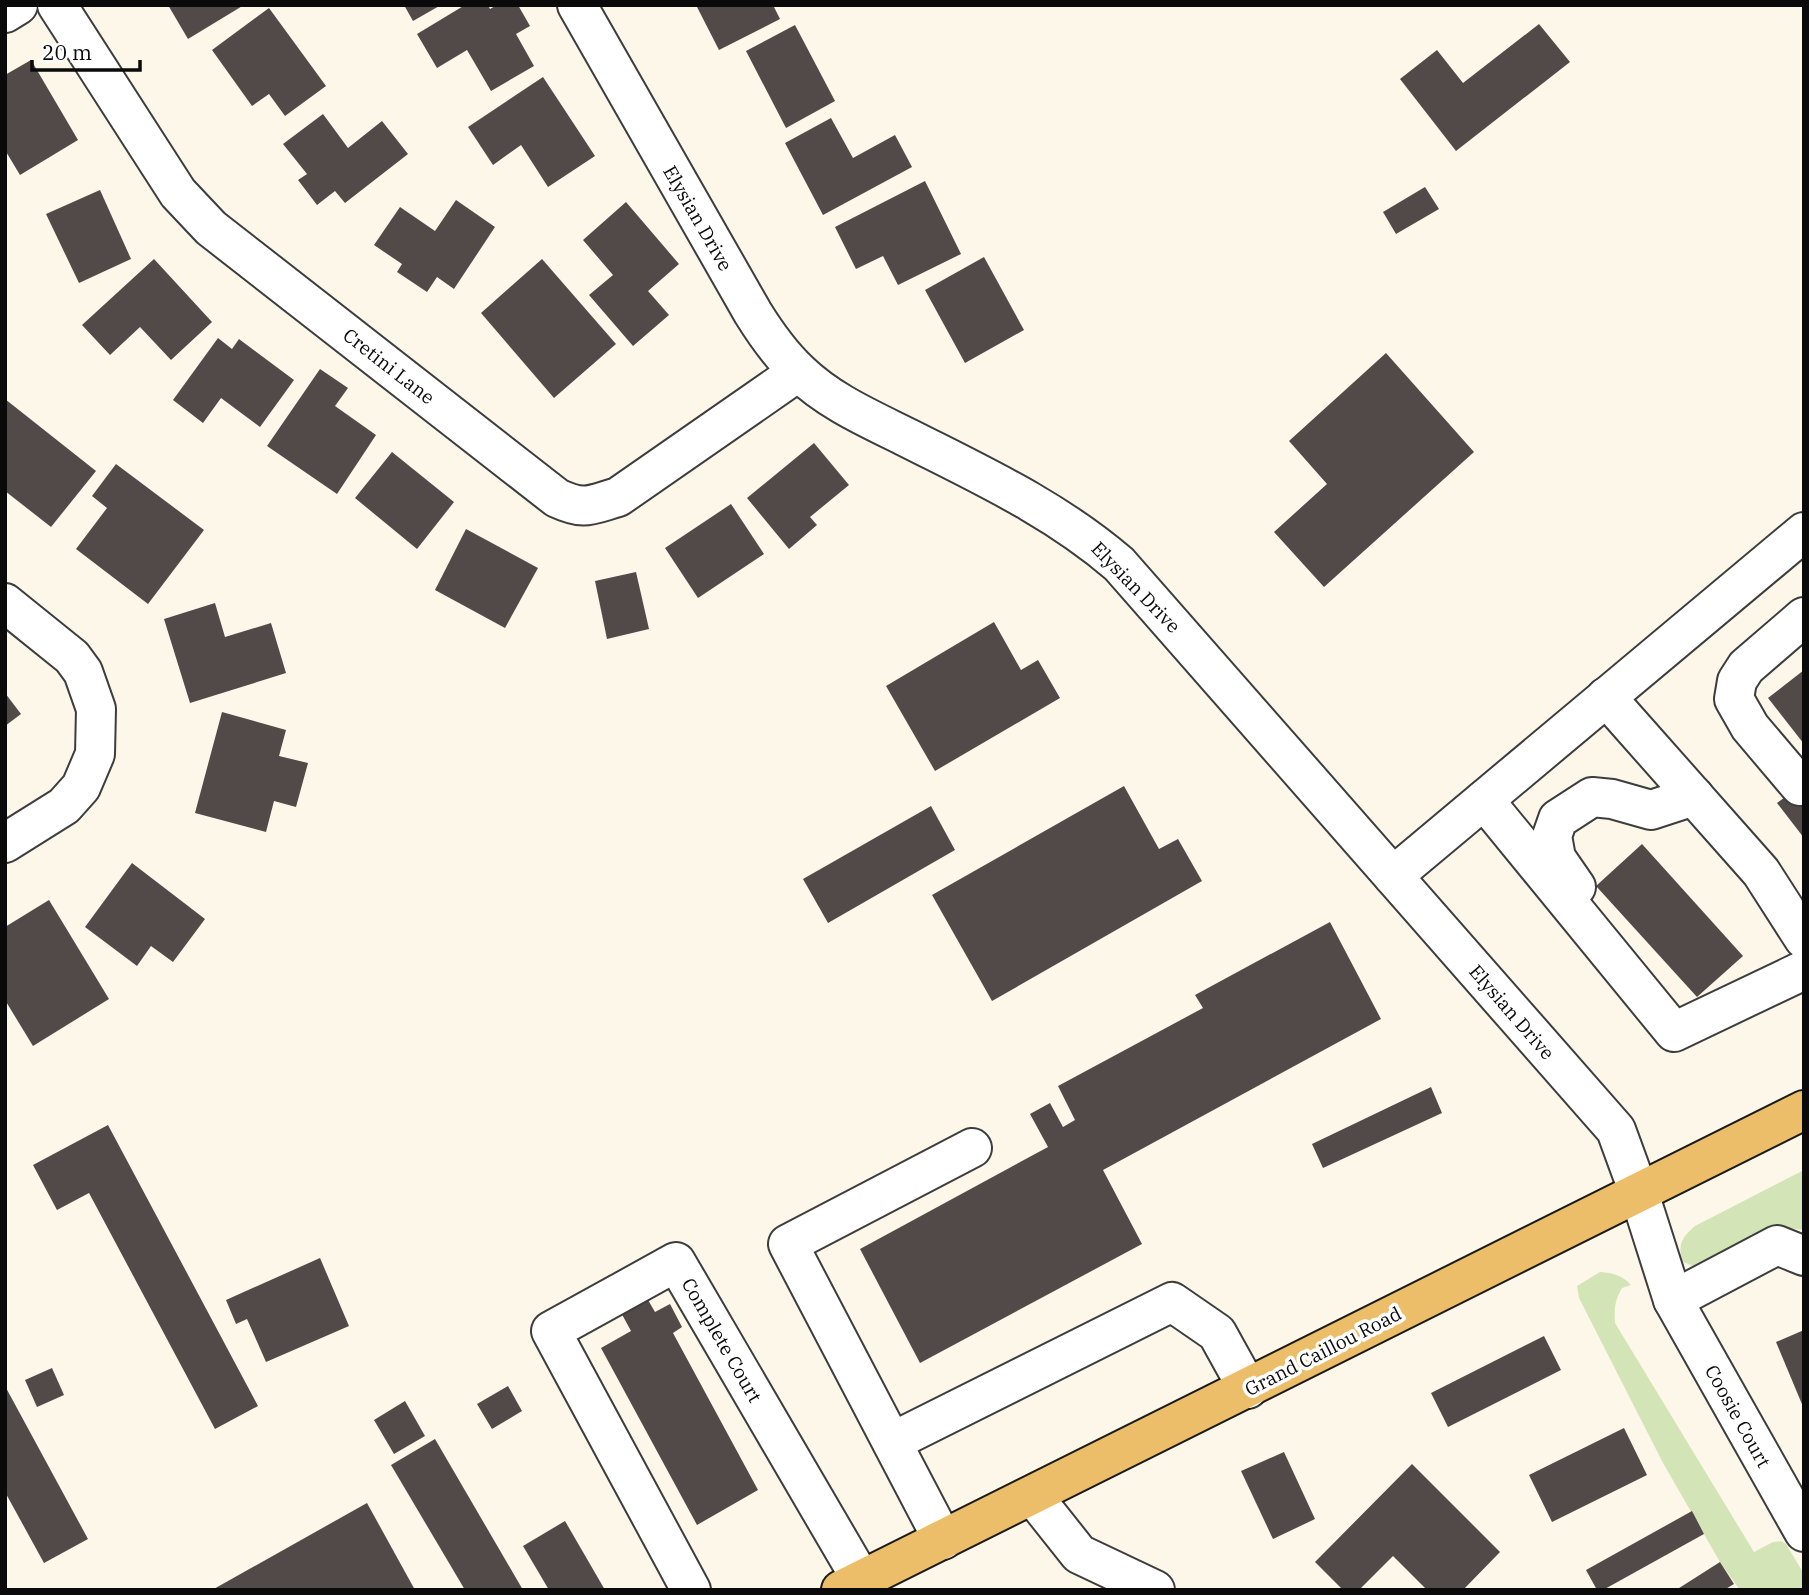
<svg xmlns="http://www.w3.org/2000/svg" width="1809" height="1595" viewBox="0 0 1809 1595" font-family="'IBM Plex Serif',serif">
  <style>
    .green { fill: #d3e4b7 }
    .building { fill: #524a48 }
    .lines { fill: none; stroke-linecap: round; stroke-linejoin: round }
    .minor-casing { stroke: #3d3d3d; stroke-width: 42 }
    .major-casing { stroke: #1b1b1b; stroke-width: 42 }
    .minor { stroke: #fff; stroke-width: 38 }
    .major { stroke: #edbe6a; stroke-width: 38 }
    .labels { text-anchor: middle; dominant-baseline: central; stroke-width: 7; stroke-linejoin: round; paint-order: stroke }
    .street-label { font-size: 19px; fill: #0a0a0a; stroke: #fff }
  </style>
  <rect width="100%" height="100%" fill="#fdf7e9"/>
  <!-- green -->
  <g class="green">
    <path d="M1804,1170V1230L1780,1227L1696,1267L1683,1262C1677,1245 1682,1237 1695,1226Z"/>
    <path d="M1600,1272C1613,1273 1622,1275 1631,1285L1622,1288C1615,1300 1614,1308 1615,1323L1754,1552L1773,1542L1781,1541L1786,1544L1804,1574V1590H1740L1720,1562L1663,1463L1579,1298L1577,1286Z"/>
  </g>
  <!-- building -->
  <g class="building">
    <polygon points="168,5 244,5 188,39"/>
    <polygon points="404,5 441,5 413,21"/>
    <polygon points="465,5 488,5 490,9 497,5 518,5 530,26 516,34 534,66 491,91 467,50 437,68 417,34"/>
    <polygon points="696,5 773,5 780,19 719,50"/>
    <polygon points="269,8 326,86 285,116 269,94 252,106 212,50"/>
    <polygon points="1539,24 1570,62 1456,151 1400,79 1437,50 1463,83"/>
    <polygon points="795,25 835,101 786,128 746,51"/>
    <polygon points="31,60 78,140 20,175 5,150 5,75"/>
    <polygon points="543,77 595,156 548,187 521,145 493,165 468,127"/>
    <polygon points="323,114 348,148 382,121 408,154 345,203 335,191 317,205 298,180 307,174 283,144"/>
    <polygon points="831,118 853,158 895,135 912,167 823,215 785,143"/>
    <polygon points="925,181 961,254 898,285 883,256 856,269 835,227"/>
    <polygon points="1425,187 1439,209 1396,234 1383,212"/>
    <polygon points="100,190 131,259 79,283 46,214"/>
    <polygon points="456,200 495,227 454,289 437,277 427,292 397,272 402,264 374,245 400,207 435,231"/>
    <polygon points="626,202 679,264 648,291 669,315 633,346 589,295 613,275 583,240"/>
    <polygon points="984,257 1024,330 965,363 925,290"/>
    <polygon points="154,259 212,322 171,360 140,327 110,355 82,325"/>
    <polygon points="542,259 616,344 554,398 481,313"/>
    <polygon points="218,338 232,349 239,339 294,380 260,427 221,398 203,423 173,400"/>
    <polygon points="1386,353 1474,452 1324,587 1274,532 1327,484 1289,441"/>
    <polygon points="320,369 348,388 335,406 376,435 337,494 267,446"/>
    <polygon points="5,399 96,471 51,527 5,491"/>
    <polygon points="814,443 849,485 810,517 817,525 789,549 747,498"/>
    <polygon points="392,452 454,502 417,549 355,498"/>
    <polygon points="116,464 204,530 148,604 76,549 107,508 92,496"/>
    <polygon points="731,504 764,554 698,598 665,548"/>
    <polygon points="466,529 538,568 505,628 435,590"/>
    <polygon points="636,572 649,629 607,639 595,581"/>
    <polygon points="215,603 225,637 271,623 286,673 190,703 164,619"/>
    <polygon points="994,622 1021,670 1038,660 1060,698 935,771 886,686"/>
    <polygon points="1804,670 1804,744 1768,698"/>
    <polygon points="5,693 21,714 5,726"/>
    <polygon points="222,712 286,730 279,756 308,763 296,807 274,801 266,832 195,813"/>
    <polygon points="1804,783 1804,838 1777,803"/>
    <polygon points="1124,786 1159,849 1178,839 1202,881 992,1001 932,895"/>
    <polygon points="931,806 955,850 828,923 803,879"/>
    <polygon points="1642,844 1743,956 1697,997 1596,886"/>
    <polygon points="132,863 205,919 173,962 151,946 137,966 85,927"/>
    <polygon points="49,900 109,999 33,1046 5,1000 5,927"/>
    <polygon points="1330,922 1381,1019 1103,1170 1142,1244 920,1363 860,1249 1048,1147 1030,1114 1050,1103 1063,1127 1075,1120 1058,1086 1203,1008 1195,995"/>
    <polygon points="1431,1087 1442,1113 1323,1168 1312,1144"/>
    <polygon points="108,1125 258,1406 215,1429 89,1193 57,1210 33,1165"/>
    <polygon points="320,1258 349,1326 266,1362 247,1319 236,1324 226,1300"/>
    <polygon points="644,1293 655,1312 670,1304 682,1327 673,1333 758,1490 697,1525 601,1348 631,1331 618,1307"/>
    <polygon points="1804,1330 1804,1409 1776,1342"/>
    <polygon points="1544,1336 1561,1370 1448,1427 1431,1393"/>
    <polygon points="52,1368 64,1395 37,1407 25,1380"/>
    <polygon points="5,1386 88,1539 44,1563 5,1492"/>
    <polygon points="508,1386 522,1411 492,1429 477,1404"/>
    <polygon points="405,1401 425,1436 394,1454 374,1420"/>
    <polygon points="1624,1428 1647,1475 1552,1522 1529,1475"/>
    <polygon points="435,1439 523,1590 465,1590 391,1465"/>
    <polygon points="1284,1452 1315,1519 1273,1539 1241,1471"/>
    <polygon points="1412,1464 1500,1552 1463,1590 1427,1590 1393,1556 1359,1590 1343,1590 1315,1562"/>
    <polygon points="367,1503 415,1590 212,1590"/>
    <polygon points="1692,1511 1704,1534 1603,1590 1597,1590 1586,1570"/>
    <polygon points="565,1521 605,1590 549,1590 523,1546"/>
    <polygon points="1720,1562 1734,1584 1724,1590 1676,1590"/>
  </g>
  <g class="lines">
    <defs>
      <g id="minor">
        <path d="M57,5L178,193L211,228L557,498C585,511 590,505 618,497L798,372"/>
        <path d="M577,5L753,313C766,334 781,355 799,372C830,402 870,419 908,438C983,476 1055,509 1119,564L1616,1130L1639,1193L1673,1300L1804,1532"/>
        <polyline points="5,13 18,5"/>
        <polyline points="5,603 72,657 83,672 96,709 95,754 81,787 64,806 5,843"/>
        <polyline points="1606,697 1761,872 1804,939"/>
        <polyline points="1800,786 1750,727 1734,699 1737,681 1746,667 1804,617"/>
        <polyline points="1484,800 1674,1032 1804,970"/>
        <polyline points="1393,876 1804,532"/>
        <polyline points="1576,887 1556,858 1552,836 1558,819 1592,797 1612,799 1651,810 1694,796"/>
        <polyline points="1673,1300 1777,1245 1804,1256"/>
        <polyline points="892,1442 1172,1302 1217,1333 1248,1389"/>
        <polyline points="1033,1496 1079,1554 1155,1590"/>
        <polyline points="943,1540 788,1244 972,1148"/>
        <polyline points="691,1590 551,1331 676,1262 861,1579"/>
      </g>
      <polyline id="major" points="841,1590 1804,1110"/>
    </defs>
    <!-- minor casing -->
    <use href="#minor" class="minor-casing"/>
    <!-- major casing -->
    <use href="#major" class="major-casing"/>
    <!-- minor -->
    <use href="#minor" class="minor"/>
    <!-- major -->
    <use href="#major" class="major"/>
  </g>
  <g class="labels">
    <!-- street labels -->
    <g class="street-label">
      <text transform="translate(698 218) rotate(60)">Elysian Drive</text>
      <text transform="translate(389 366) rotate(38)">Cretini Lane</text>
      <text transform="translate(1136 587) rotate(46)">Elysian Drive</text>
      <text transform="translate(1512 1012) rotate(49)">Elysian Drive</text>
      <text transform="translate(722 1340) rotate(60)">Complete Court</text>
      <text transform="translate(1323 1351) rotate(-27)">Grand Caillou Road</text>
      <text transform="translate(1738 1416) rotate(61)">Coosie Court</text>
    </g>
  </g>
  <!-- border -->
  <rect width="1809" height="1595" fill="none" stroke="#0a0a0a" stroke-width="14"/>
  <!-- scale -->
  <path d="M32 60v10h108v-10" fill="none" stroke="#0a0a0a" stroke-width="3.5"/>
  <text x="42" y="60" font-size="21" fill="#0a0a0a" stroke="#ffffff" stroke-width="5" paint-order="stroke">20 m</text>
</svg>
